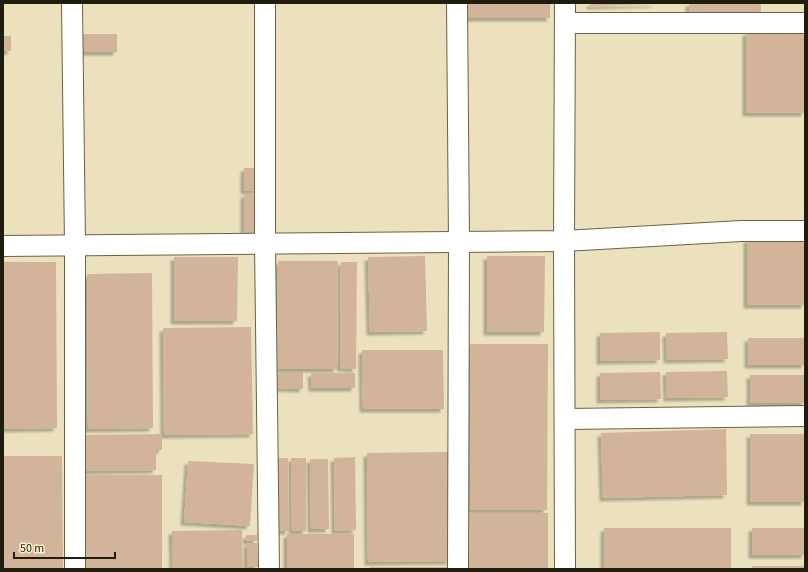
<svg xmlns="http://www.w3.org/2000/svg" width="808" height="572" viewBox="0 0 808 572" font-family="'Source Sans 3',sans-serif">
  <style>
    .building { fill: #d1b49a; filter: url(#shadow) }
    .lines { fill: none; stroke-linecap: round; stroke-linejoin: round }
    .minor-casing { stroke: #6b6242; stroke-width: 22 }
    .minor { stroke: #fff; stroke-width: 20 }
  </style>
  <defs>
    <filter id="shadow"><feDropShadow dx="-3.5" dy="3.5" stdDeviation="1" flood-color="#0004"/></filter>
  </defs>
  <rect width="100%" height="100%" fill="#ebe2bd"/>
  <!-- building -->
  <g class="building">
    <rect x="463" y="3" width="87" height="15"/>
    <polygon points="590,3 655,3 655,4 590,6"/>
    <rect x="689" y="3" width="72" height="11"/>
    <rect x="746" y="32" width="59" height="81"/>
    <rect x="82" y="34" width="35" height="18"/>
    <rect x="3" y="36" width="8" height="15"/>
    <polygon points="244,168 259,168 259,190 244,191"/>
    <polygon points="244,194 258,194 259,233 244,233"/>
    <rect x="747" y="239" width="58" height="66"/>
    <polygon points="425,256 427,331 370,332 368,257"/>
    <polygon points="487,256 545,256 544,332 487,332"/>
    <polygon points="174,257 238,257 237,321 174,321"/>
    <polygon points="278,261 338,261 337,369 277,369"/>
    <polygon points="3,262 56,262 57,428 3,429"/>
    <polygon points="341,262 357,262 356,369 340,368"/>
    <polygon points="152,273 153,428 88,429 87,274"/>
    <polygon points="251,327 253,434 164,435 163,328"/>
    <polygon points="660,332 660,360 600,361 600,333"/>
    <polygon points="727,332 728,359 667,360 666,333"/>
    <rect x="748" y="338" width="57" height="27"/>
    <polygon points="470,344 548,344 547,510 470,510"/>
    <polygon points="362,350 443,350 444,409 363,409"/>
    <polygon points="727,371 728,397 667,398 666,372"/>
    <polygon points="277,372 303,372 303,389 277,388"/>
    <polygon points="660,372 661,399 600,400 600,373"/>
    <polygon points="311,373 355,373 355,388 312,388"/>
    <rect x="750" y="375" width="55" height="28"/>
    <polygon points="747,405 760,405 760,414 747,413"/>
    <polygon points="726,429 727,495 603,498 601,433"/>
    <polygon points="162,434 162,450 156,450 156,470 84,471 84,435"/>
    <rect x="750" y="434" width="55" height="68"/>
    <polygon points="448,452 450,561 368,562 367,453"/>
    <polygon points="3,456 62,456 63,569 3,569"/>
    <polygon points="355,457 356,530 335,531 334,458"/>
    <polygon points="274,458 288,458 289,531 275,531"/>
    <polygon points="291,458 306,458 306,531 292,531"/>
    <polygon points="310,459 328,459 329,529 311,529"/>
    <polygon points="188,461 254,464 250,526 184,522"/>
    <rect x="81" y="475" width="81" height="94"/>
    <polygon points="469,513 548,513 548,569 470,569"/>
    <rect x="604" y="528" width="127" height="41"/>
    <rect x="752" y="528" width="53" height="27"/>
    <polygon points="242,530 243,569 173,569 172,531"/>
    <rect x="287" y="534" width="67" height="35"/>
    <rect x="246" y="535" width="11" height="6"/>
    <polygon points="247,543 257,543 258,567 247,567"/>
    <rect x="752" y="566" width="53" height="3"/>
    <rect x="370" y="567" width="80" height="2"/>
  </g>
  <g class="lines">
    <defs>
      <g id="minor">
        <polyline points="72,3 75,245 75,569"/>
        <polyline points="265,3 265,243 269,569"/>
        <polyline points="457,3 459,242 458,569"/>
        <polyline points="565,3 564,241 565,569"/>
        <polyline points="565,23 805,23"/>
        <polyline points="3,246 564,241 741,231 805,231"/>
        <polyline points="565,419 805,416"/>
      </g>
    </defs>
    <!-- minor casing -->
    <use href="#minor" class="minor-casing"/>
    <!-- minor -->
    <use href="#minor" class="minor"/>
  </g>
  <!-- border -->
  <rect width="808" height="572" fill="none" stroke="#201d0f" stroke-width="8"/>
  <!-- scale -->
  <path d="M14 552v6h101v-6" fill="none" stroke="#201d0f" stroke-width="2"/>
  <text x="20" y="552" font-size="12" fill="#201d0f" stroke="#f8efca" stroke-width="3" paint-order="stroke">50 m</text>
</svg>
